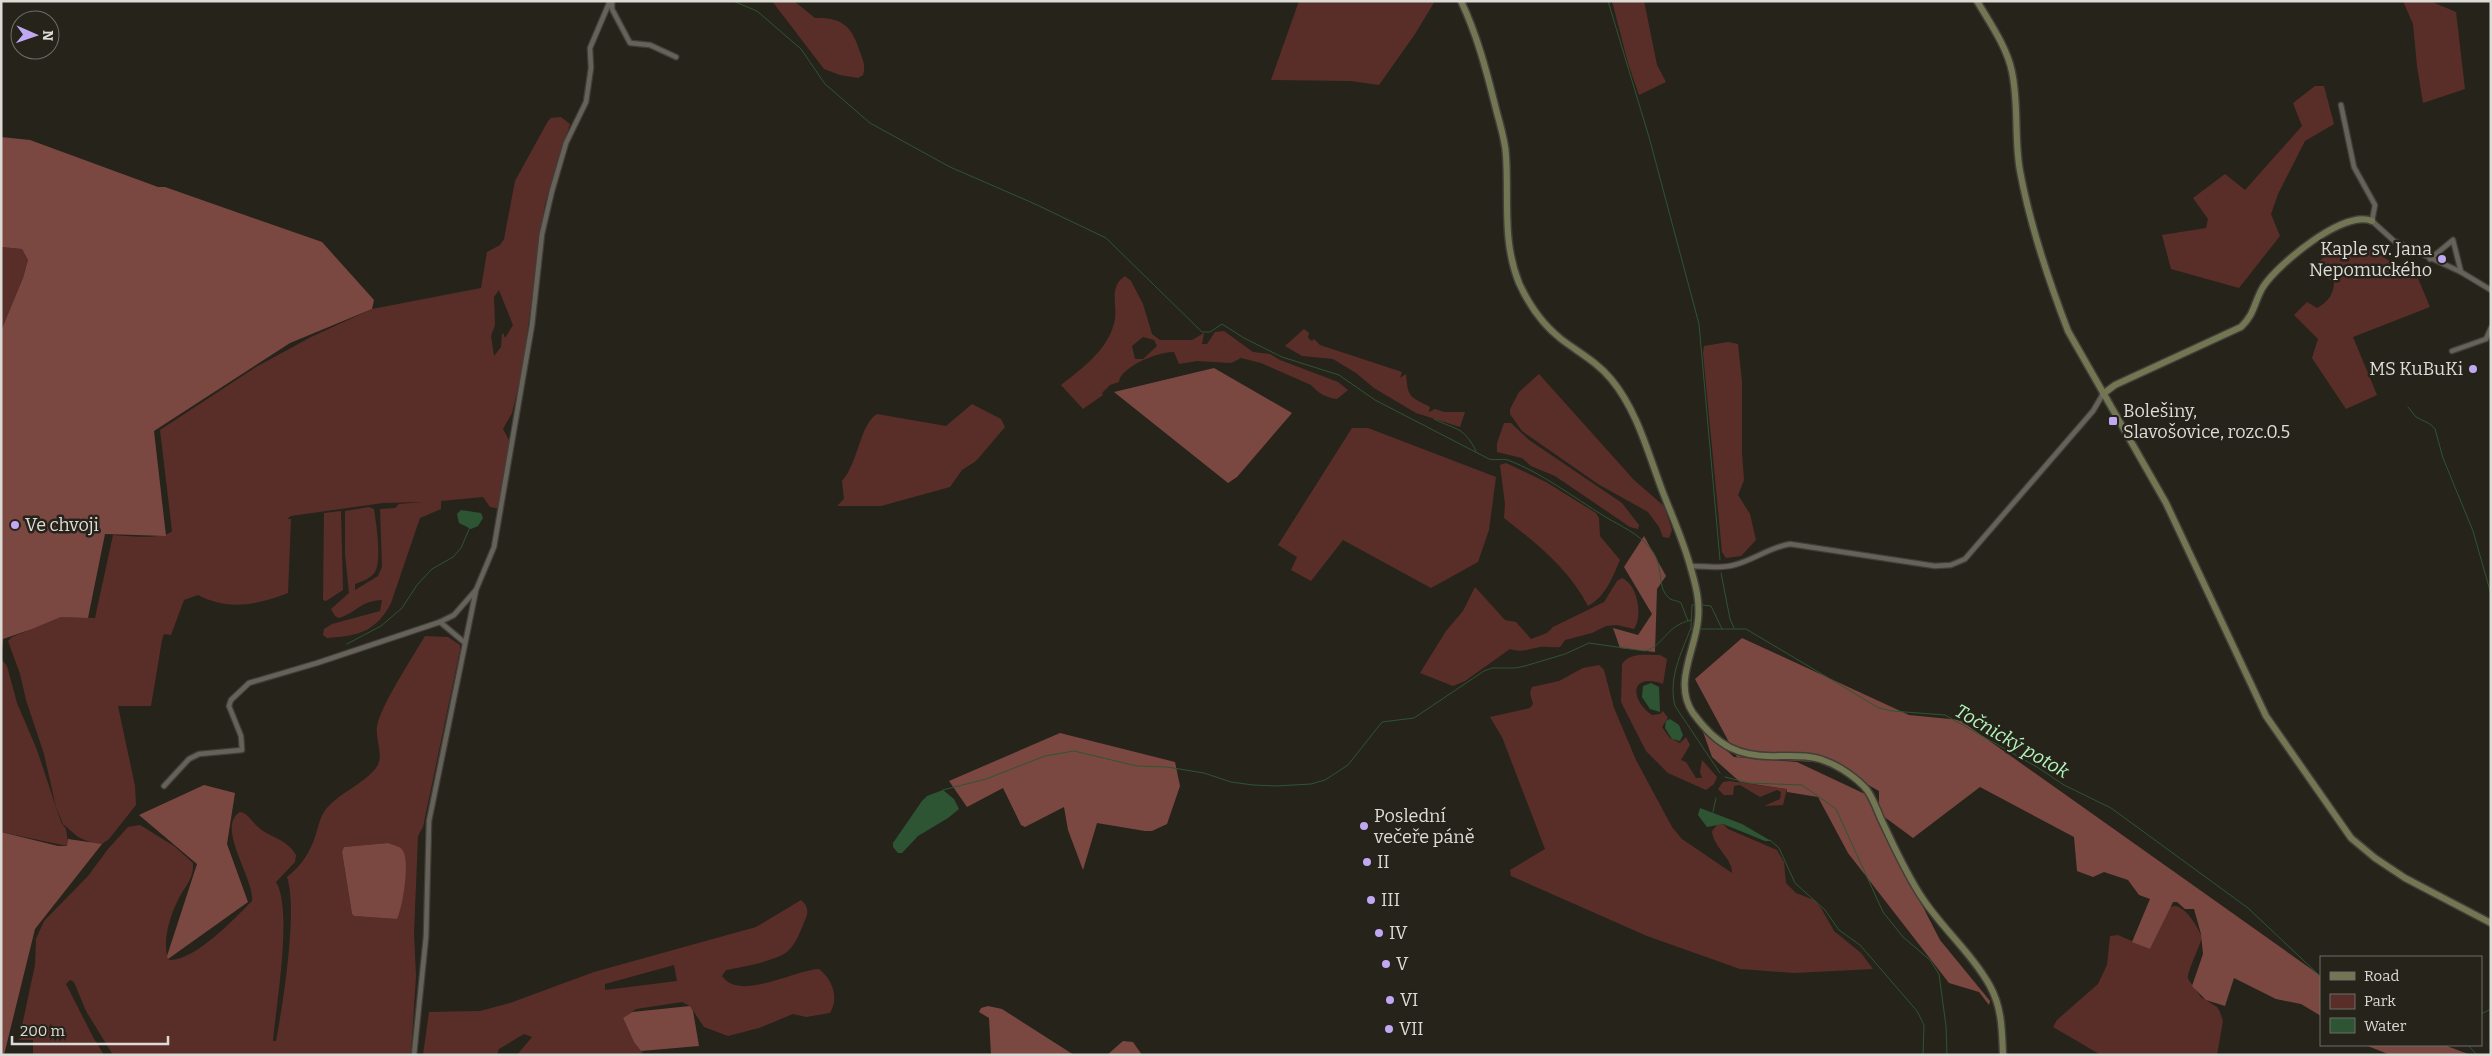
<svg xmlns="http://www.w3.org/2000/svg" width="2492" height="1056" viewBox="0 0 2492 1056" font-family="Bitter,serif">
  <style>
    .green { fill: #5a2e28; fill-rule: evenodd }
    .forest { fill: #7b4841 }
    .water { fill: #2d5534 }
    .lines { fill: none; stroke-linecap: round; stroke-linejoin: round }
    .stream { stroke: #2d5534; stroke-width: 1 }
    .street-casing { stroke: #403e38; stroke-width: 7 }
    .secondary-casing { stroke: #403e38; stroke-width: 9 }
    .street { stroke: #66625a; stroke-width: 4.5 }
    .secondary { stroke: #737652; stroke-width: 6 }
    .poi-dot { fill: #c1a8f3; stroke: #26231b; stroke-width: 2 }
    .labels { text-anchor: middle; dominant-baseline: central; stroke-width: 5; stroke-linejoin: round; paint-order: stroke }
    .poi-label { font-size: 18px; fill: #dddbd6; stroke: #26231b; text-anchor: start }
    .water-label { font-size: 19px; font-style: italic; fill: #b2f4bb; stroke: #26231b }
  </style>
  <rect width="100%" height="100%" fill="#26231b"/>
  <!-- green -->
  <g class="green">
    <path d="M772,1H794L815,18C843,17 852,27 860,52C863,60 866,67 863,75L858,78L840,75L824,69Z"/>
    <polygon points="1299,1 1435,1 1415,34 1379,85 1351,81 1271,80"/>
    <polygon points="1612,1 1644,1 1657,65 1666,82 1639,95 1628,63"/>
    <polygon points="2403,1 2430,1 2456,12 2465,89 2423,103 2417,66 2413,24"/>
    <polygon points="2315,86 2324,86 2334,124 2305,141 2278,194 2271,214 2280,236 2239,288 2171,269 2162,235 2206,228 2208,219 2193,198 2225,174 2245,190 2302,126 2293,103"/>
    <path d="M561,117L570,124L545,204L539,239L523,368L512,413L503,429L510,442L501,509L490,507L483,497L441,501V509L420,518L391,603C376,632 358,636 327,638L323,635L324,629L332,624L380,611L382,600C360,601 359,611 339,618L335,616L331,609L349,593L345,554V511L369,507L374,509C376,523 382,559 375,572C370,579 363,581 355,584V590L378,576L382,567L380,509L395,508L399,504L423,502L383,503L291,516L287,519H291L288,593C257,605 229,611 198,595L184,600L171,635L164,634L162,640L151,706H118L135,786L136,805L109,839L102,844L92,843L78,837L63,824L56,807L44,754L26,700L20,674L8,641L12,637L61,617L95,618L113,535C125,536 164,540 172,531L160,430L256,367L311,337L372,309L481,288L487,252L500,245L504,239L515,181L548,121L551,118ZM499,290L513,325L505,338L503,333L502,334L501,347L494,356L491,336L495,325L494,297Z"/>
    <polygon points="1,247 22,249 28,260 23,278 1,331"/>
    <path d="M2348,249L2373,250L2397,266L2410,268L2417,276L2430,307L2353,337L2377,395L2346,409L2312,358L2318,339L2294,315L2307,302L2317,308C2327,303 2334,294 2334,283L2318,271L2317,264L2324,257Z"/>
    <path d="M1125,276L1131,281L1143,304L1152,334L1160,340H1192L1204,333L1202,344H1207L1215,332L1224,331L1253,352L1270,354L1280,360L1338,382L1348,390L1337,399C1327,398 1318,393 1311,385L1261,363L1241,358L1231,363L1197,361L1179,364L1174,352C1159,351 1120,367 1119,382L1110,385L1102,393L1103,395L1083,409L1061,385C1083,368 1110,348 1115,319C1117,304 1109,286 1125,276ZM1143,337L1154,340L1157,346L1143,359H1135L1132,346Z"/>
    <path d="M1304,329L1309,333L1308,338L1312,341L1314,339L1320,345L1402,372L1400,378L1406,374C1408,398 1409,396 1430,407L1429,412L1435,409L1444,412H1465L1460,427L1416,413L1374,388L1356,373L1333,359L1302,356L1285,346Z"/>
    <polygon points="1728,342 1738,344 1742,382 1742,453 1744,480 1738,495 1750,514 1756,540 1741,556 1726,558 1722,552 1703,353 1704,346"/>
    <polygon points="1539,374 1634,480 1664,506 1672,530 1669,538 1663,537 1659,527 1648,512 1598,484 1522,431 1510,414 1510,409 1519,392"/>
    <path d="M972,404L1001,419L1005,427L976,461L962,470L950,487L881,506H837L844,499L842,481C858,464 860,424 877,414L946,426Z"/>
    <polygon points="1504,423 1511,423 1529,440 1622,503 1639,525 1638,529 1630,527 1555,476 1531,466 1522,458 1497,452 1497,443"/>
    <polygon points="1352,428 1368,428 1496,477 1489,530 1478,562 1431,588 1343,540 1311,581 1291,570 1297,557 1278,545"/>
    <path d="M1506,463L1546,482L1596,513L1599,518L1600,536L1620,560C1612,578 1606,596 1588,606C1569,569 1536,543 1504,518L1505,504L1500,465Z"/>
    <polygon points="341,511 343,590 326,601 323,600 324,513"/>
    <path d="M1622,578C1638,585 1643,616 1634,629L1617,625L1606,626L1592,633L1565,640L1560,647C1553,648 1546,646 1540,647C1528,649 1522,653 1510,649L1465,681L1453,686L1420,673L1446,631L1463,611L1475,587L1505,620L1516,622L1531,639L1547,633L1553,627L1604,602L1617,581Z"/>
    <path d="M425,636L448,637L460,645V650L423,827L418,836L414,933L416,976L411,1055H113L86,1011L74,982L70,980L66,984L93,1037L104,1055H33V1040H19L35,965L36,939L44,921L88,876L108,849L128,827L140,825L174,846L193,863C194,880 184,887 177,902C170,916 161,945 169,960C195,961 234,919 252,901C255,879 215,827 240,812C249,814 251,821 258,827C270,838 286,838 296,855L295,862L276,882C293,910 276,1005 273,1041H276C283,1004 298,910 287,877C301,866 309,854 315,837C318,829 319,820 324,812C337,793 362,786 376,768C385,756 375,740 377,727C379,708 414,655 425,636ZM388,843L399,847L397,919L354,916L352,914L342,853L344,847Z"/>
    <path d="M1660,655L1667,659L1663,684C1629,672 1630,700 1652,715L1660,714L1663,711L1668,718L1662,727L1670,738L1680,743L1686,737L1690,745L1681,760L1686,762L1696,778H1702L1700,772L1702,760L1717,777L1714,784L1706,790L1668,773L1646,751L1621,702L1622,664C1629,652 1648,655 1660,655Z"/>
    <polygon points="2,660 7,666 17,703 37,750 61,822 66,829 68,843 67,846 1,832"/>
    <path d="M1599,665L1604,670L1614,708L1636,760L1672,827L1682,839L1732,873C1733,859 1713,847 1712,831L1717,825L1723,824L1728,829L1777,850L1784,862L1786,883L1796,893L1814,900L1821,908L1834,931L1861,953L1873,969L1794,973L1740,969L1647,936L1511,876L1510,870L1545,849L1502,737L1490,717L1530,708L1533,704L1530,693L1532,687L1559,681L1583,668Z"/>
    <polygon points="1729,781 1787,789 1783,805 1764,806 1780,799 1781,792 1777,790 1760,797 1740,785 1734,786 1733,795 1724,795 1718,789 1723,782"/>
    <path d="M801,900C808,906 809,912 805,920C801,930 796,944 788,951C777,961 741,967 726,970L722,976C740,1002 794,970 819,969C833,980 839,998 830,1013L806,1017L793,1014L759,1028L728,1036L704,1027L690,1006L682,1002L636,1009L623,1018L634,1042L643,1053L635,1055H517L532,1037L524,1034L499,1049L497,1055H423L429,1012L480,1011L510,1003L594,972L756,927ZM674,965L677,981L605,990V984Z"/>
    <path d="M2175,906C2187,908 2197,926 2202,937C2199,949 2187,971 2188,979L2201,997L2217,1007L2220,1012L2223,1021L2217,1055H2101L2053,1027L2057,1020L2098,984L2107,965L2110,936L2118,935L2150,949L2170,907Z"/>
  </g>
  <!-- forest -->
  <g class="forest">
    <polygon points="1,137 30,140 158,187 165,187 322,242 374,300 372,309 290,343 154,431 166,536 105,534 88,618 61,617 32,629 3,639 1,659 1,331 23,278 28,260 22,249 1,247"/>
    <polygon points="1214,368 1292,413 1237,477 1228,483 1114,392"/>
    <polygon points="1644,536 1666,576 1657,589 1655,652 1620,648 1613,628 1638,635 1652,614 1624,567"/>
    <polygon points="1742,638 1909,715 1960,720 2321,976 2321,1016 2301,1004 2276,999 2234,978 2225,1006 2206,1000 2192,986 2203,954 2201,934 2194,909 2185,909 2177,902 2173,902 2150,949 2132,942 2150,899 2139,895 2128,880 2104,872 2093,877 2077,871 2074,837 1980,787 1913,838 1879,813 1879,791 1829,763 1737,757 1695,679"/>
    <polygon points="1702,729 1734,757 1797,762 1865,794 1940,940 1990,1001 1989,1005 1979,992 1949,983 1848,853 1818,797 1787,792 1787,789 1740,782 1712,757"/>
    <polygon points="1060,733 1175,762 1180,786 1167,824 1152,831 1145,831 1097,823 1083,870 1068,830 1064,807 1025,827 1021,825 1003,788 967,807 949,781"/>
    <polygon points="204,785 235,793 227,844 248,902 168,959 167,956 197,864 139,815"/>
    <polygon points="1,832 58,846 67,846 68,839 102,844 35,929 4,1055 1,1055"/>
    <path d="M388,843C393,845 402,846 404,853C409,866 403,906 397,919L354,916L352,914L342,852L344,847Z"/>
    <polygon points="690,1006 693,1011 699,1046 641,1051 634,1042 623,1018 632,1012"/>
    <polygon points="988,1006 1002,1009 1074,1055 991,1055 989,1018 979,1012 981,1008"/>
    <polygon points="1123,1041 1133,1042 1142,1055 1107,1055"/>
    <polygon points="2365,1045 2444,1045 2471,1055 2388,1054"/>
  </g>
  <!-- water -->
  <g class="water">
    <polygon points="461,510 481,513 483,518 478,526 471,529 459,523 457,514"/>
    <polygon points="1651,683 1659,687 1660,712 1650,709 1642,697 1643,686"/>
    <polygon points="1670,719 1679,725 1683,735 1680,741 1672,739 1665,728 1666,721"/>
    <polygon points="943,790 954,799 959,809 948,818 918,836 902,853 898,853 893,847 893,843 922,801 927,796"/>
    <polygon points="1700,808 1742,824 1771,841 1765,841 1723,824 1707,827 1698,815"/>
  </g>
  <g class="lines">
    <!-- stream -->
    <g class="stream">
      <path d="M733,1L757,11L801,49L825,84L870,123L950,167L1035,204L1106,238L1202,332H1210L1222,324L1244,338L1282,357L1339,375L1375,400L1489,459C1496,461 1502,458 1508,460C1542,473 1573,497 1604,516C1620,526 1638,533 1650,548C1665,565 1656,585 1668,597C1671,601 1677,600 1681,603L1688,621"/>
      <polyline points="1608,1 1649,137 1699,324 1720,560"/>
      <polyline points="2408,407 2416,417 2430,424 2435,429 2443,458 2473,531 2491,594"/>
      <path d="M1434,419C1458,431 1463,426 1476,451"/>
      <polyline points="1721,573 1730,619 1734,628"/>
      <polyline points="1702,605 1711,606 1722,629"/>
      <polyline points="1691,627 1692,605 1695,604"/>
      <path d="M1695,628H1691C1681,653 1668,679 1675,706L1720,773"/>
      <polyline points="1699,629 1746,629 1879,708 1892,711 1945,715 2037,767 2064,785 2111,808 2248,908 2321,977"/>
      <polyline points="347,644 381,626 402,608 417,585 432,569 453,557 461,548 470,527"/>
      <polyline points="1725,777 1749,783 1802,785 1836,809 1883,912 1903,937 1930,960 1939,974 1946,1026 1947,1055"/>
      <path d="M943,790L986,779L1045,756L1074,751L1137,766L1167,767L1204,773L1231,782L1253,785L1276,786L1311,784L1325,780L1348,765L1382,722L1414,718L1484,671L1492,668H1515L1525,666L1565,654L1589,643L1645,651C1664,646 1665,626 1691,620"/>
      <polyline points="1713,812 1716,798"/>
      <polyline points="1770,840 1779,848 1795,883 1825,910 1839,930 1860,945 1917,1011 1924,1025 1923,1055"/>
      <polyline points="2481,1014 2491,1009"/>
      <polyline points="2468,1045 2477,1055"/>
    </g>
    <defs>
      <g id="street">
        <polyline points="612,1 612,9 630,43 650,45 676,57"/>
        <polyline points="2341,105 2354,167 2375,205 2372,221 2394,241 2461,272 2491,290"/>
        <polyline points="2430,259 2453,240 2461,272"/>
        <polyline points="2452,351 2486,339 2491,328"/>
        <path d="M1691,566C1705,566 1720,569 1734,565C1754,560 1770,547 1790,544L1935,566L1951,565L1965,559L2093,411L2103,394"/>
        <polyline points="440,622 464,642"/>
        <polyline points="164,786 189,759 199,754 242,750 241,736 229,706 231,700 249,683 317,663 440,622 454,615 475,591"/>
        <polyline points="414,1055 426,937 429,821 476,590 494,547 532,325 542,234 552,191 566,143 586,102 591,68 590,48 610,1"/>
      </g>
      <g id="secondary">
        <path d="M1461,1C1477,35 1486,69 1495,105C1499,122 1505,138 1506,155C1509,199 1502,241 1519,283C1529,305 1542,324 1561,339C1578,352 1597,362 1611,379C1637,410 1648,453 1662,490C1672,516 1684,542 1691,569C1696,586 1700,602 1698,620C1695,651 1673,684 1693,713C1717,746 1739,758 1780,756C1795,756 1811,755 1825,761C1839,766 1857,778 1867,790C1873,798 1877,810 1881,819C1894,846 1906,874 1923,899C1943,929 1973,955 1990,986C2002,1008 2002,1030 2003,1055"/>
        <path d="M1977,1C1990,23 2007,47 2012,72C2019,105 2014,138 2020,171C2030,225 2048,279 2068,331L2166,503L2266,716L2351,838L2375,858L2405,878L2491,923"/>
        <path d="M2103,394L2115,385L2241,327C2255,314 2254,302 2263,287C2278,264 2344,209 2372,221"/>
      </g>
    </defs>
    <!-- street casing -->
    <use href="#street" class="street-casing"/>
    <!-- secondary casing -->
    <use href="#secondary" class="secondary-casing"/>
    <!-- street -->
    <use href="#street" class="street"/>
    <!-- secondary -->
    <use href="#secondary" class="secondary"/>
  </g>
  <!-- markers -->
  <g class="poi-dot">
    <circle cx="2442" cy="259" r="5"/>
    <circle cx="2473" cy="369" r="5"/>
    <rect x="2108" y="416" width="10" height="10" rx="2.5"/>
    <circle cx="15" cy="525" r="5"/>
    <circle cx="1364" cy="826" r="5"/>
    <circle cx="1367" cy="862" r="5"/>
    <circle cx="1371" cy="900" r="5"/>
    <circle cx="1379" cy="933" r="5"/>
    <circle cx="1386" cy="964" r="5"/>
    <circle cx="1390" cy="1000" r="5"/>
    <circle cx="1389" cy="1029" r="5"/>
  </g>
  <g class="labels">
    <!-- poi labels -->
    <g class="poi-label">
      <text x="2432" y="249" text-anchor="end">Kaple sv. Jana<tspan x="2432" dy="21">Nepomuckého</tspan></text>
      <text x="2463" y="369" text-anchor="end">MS KuBuKi</text>
      <text x="2123" y="411">Bolešiny,<tspan x="2123" dy="21">Slavošovice, rozc.0.5</tspan></text>
      <text x="25" y="525">Ve chvoji</text>
      <text x="1374" y="816">Poslední<tspan x="1374" dy="21">večeře páně</tspan></text>
      <text x="1377" y="862">II</text>
      <text x="1381" y="900">III</text>
      <text x="1389" y="933">IV</text>
      <text x="1396" y="964">V</text>
      <text x="1400" y="1000">VI</text>
      <text x="1399" y="1029">VII</text>
    </g>
    <!-- water labels -->
    <g class="water-label">
      <text transform="translate(2012 741) rotate(30)">Točnický potok</text>
    </g>
  </g>
  <!-- border -->
  <rect width="2492" height="1056" fill="none" stroke="#dddbd6" stroke-width="5"/>
  <!-- legend -->
  <rect x="2320" y="956" width="162" height="90" fill="#26231b" stroke="#6f6d66"/>
  <rect x="2330" y="972" width="25" height="8" fill="#737652" stroke="#6f6d66"/>
  <text x="2364" y="981" font-size="15" fill="#dddbd6">Road</text>
  <rect x="2330" y="994" width="25" height="15" fill="#5a2e28" stroke="#6f6d66"/>
  <text x="2364" y="1006" font-size="15" fill="#dddbd6">Park</text>
  <rect x="2330" y="1018" width="25" height="15" fill="#2d5534" stroke="#6f6d66"/>
  <text x="2364" y="1031" font-size="15" fill="#dddbd6">Water</text>
  <!-- north arrow -->
  <g transform="translate(35 35) rotate(92)"><circle r="24" fill="#26231b" stroke="#6f6d66"/>
  <path d="M0-4L9 19L0 12L-9 19Z" fill="#c1a8f3"/>
  <text y="-8" font-size="14" font-weight="bold" text-anchor="middle" fill="#dddbd6">N</text>
  </g>
  <!-- scale -->
  <path d="M12 1036v8h156v-8" fill="none" stroke="#dddbd6" stroke-width="2.5"/>
  <text x="20" y="1036" font-size="15" fill="#dddbd6" stroke="#26231b" stroke-width="4" paint-order="stroke">200 m</text>
</svg>
